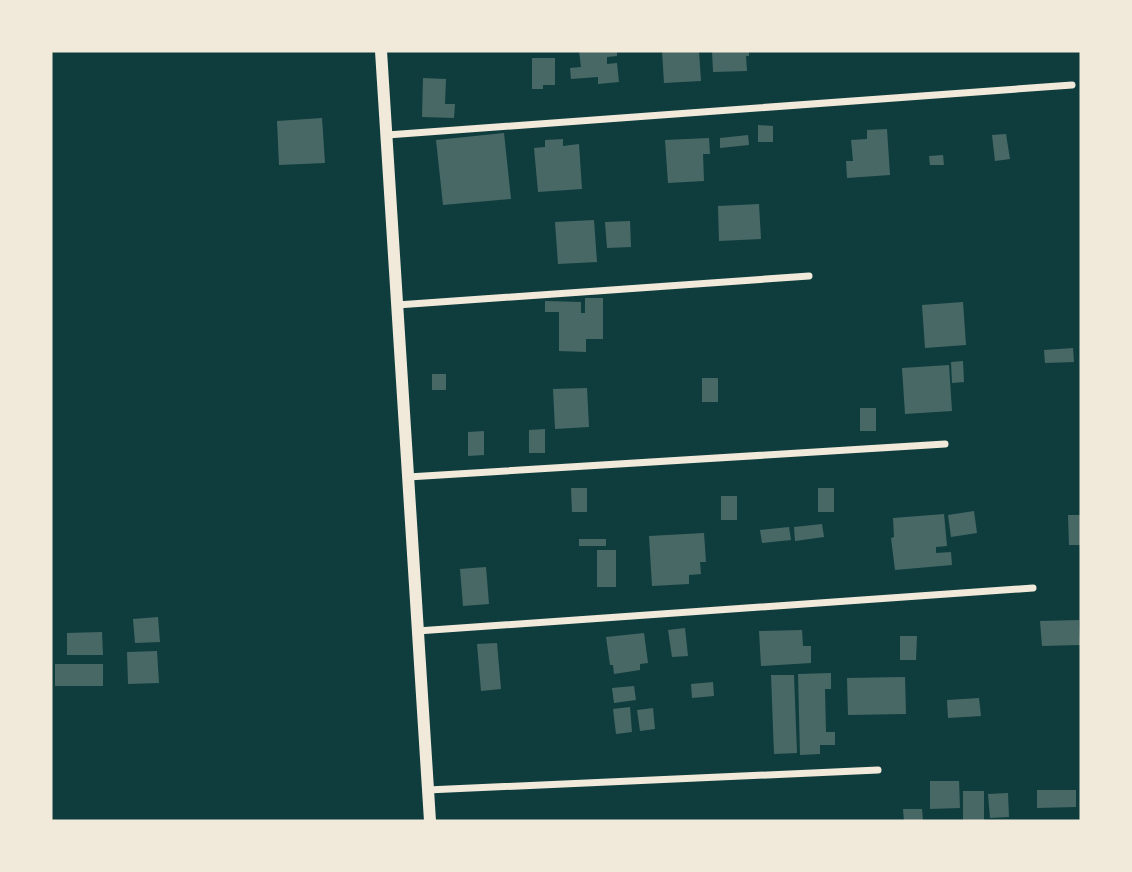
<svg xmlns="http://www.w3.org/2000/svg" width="1132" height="872" viewBox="0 0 1132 872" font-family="'Varela Round',sans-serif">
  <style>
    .building { fill: #486865 }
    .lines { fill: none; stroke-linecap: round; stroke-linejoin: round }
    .minor { stroke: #f1e9da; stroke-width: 7 }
    .tertiary { stroke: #f1e9da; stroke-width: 12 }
  </style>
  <rect width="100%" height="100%" fill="#0f3d3e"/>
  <!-- building -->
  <g class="building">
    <polygon points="579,51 617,51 617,56 607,57 607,64 617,63 619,82 598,84 598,77 571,79 570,68 581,67"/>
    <polygon points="662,51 699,51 701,81 664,83"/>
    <polygon points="712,51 749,51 749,56 746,56 747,71 713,72"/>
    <polygon points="532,58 555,58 555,85 543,85 543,89 532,89"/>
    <polygon points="423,78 446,79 445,104 455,104 454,118 422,117"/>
    <polygon points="322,118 325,163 279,165 277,121"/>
    <polygon points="758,125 773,126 773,142 758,142"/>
    <polygon points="887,129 890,175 847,178 846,161 853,161 851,140 867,139 867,130"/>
    <polygon points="504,133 511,199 443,205 436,140"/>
    <polygon points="1006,134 1010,159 995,161 992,135"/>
    <polygon points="748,135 749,145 720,148 720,138"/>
    <polygon points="709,138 710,154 703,154 704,181 668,183 665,140"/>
    <polygon points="563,139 563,146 579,144 582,189 538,192 534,148 545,147 545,140"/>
    <polygon points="943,155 944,165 930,165 929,156"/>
    <polygon points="759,204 761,239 719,241 718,206"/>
    <polygon points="594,220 597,262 558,264 555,222"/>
    <polygon points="630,221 631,247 607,248 605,222"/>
    <polygon points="585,298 603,298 603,339 586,339 586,352 559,351 559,312 545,312 545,301 581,302 581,313 585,313"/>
    <polygon points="963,302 966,345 925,348 922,305"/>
    <polygon points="1073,348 1074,362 1045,363 1044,350"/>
    <polygon points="963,361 964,382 952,383 951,362"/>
    <polygon points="949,365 952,411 905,414 902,368"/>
    <rect x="432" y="374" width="14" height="16"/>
    <rect x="702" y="378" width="16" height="24"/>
    <polygon points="587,388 589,427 555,429 553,389"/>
    <rect x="860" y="408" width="16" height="23"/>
    <polygon points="545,429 545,453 529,453 529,430"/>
    <polygon points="484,431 484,455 468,456 468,432"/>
    <polygon points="571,488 587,488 587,512 572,512"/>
    <rect x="818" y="488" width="16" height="24"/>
    <rect x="721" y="496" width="16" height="24"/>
    <polygon points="974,511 977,533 951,537 948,515"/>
    <polygon points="944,514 947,546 936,547 936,553 951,552 952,565 895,570 891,538 894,537 893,518"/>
    <polygon points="1068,515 1081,515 1081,545 1069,545"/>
    <polygon points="822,524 824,537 795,541 794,527"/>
    <polygon points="789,527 791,540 762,543 760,530"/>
    <polygon points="704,533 706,562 700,562 701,574 689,575 689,584 652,586 649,536"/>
    <rect x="579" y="539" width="27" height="7"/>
    <rect x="597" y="550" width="19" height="37"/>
    <polygon points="486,567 489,604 463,606 460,569"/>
    <polygon points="158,617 160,642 135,643 133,619"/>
    <polygon points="1079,620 1080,645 1042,646 1040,621"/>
    <polygon points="685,628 688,656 672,657 668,630"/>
    <polygon points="802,630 803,646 811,646 811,663 761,666 759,631"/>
    <polygon points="102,632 103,655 67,655 67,633"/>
    <polygon points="644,633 648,663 640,664 640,670 614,674 613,665 610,665 606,637"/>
    <polygon points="900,636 917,636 916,660 900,660"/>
    <polygon points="497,643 501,689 481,691 477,644"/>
    <polygon points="157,651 159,683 128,684 127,652"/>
    <rect x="55" y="664" width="48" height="22"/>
    <polygon points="831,673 831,689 825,689 826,732 835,732 835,745 820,745 820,754 800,755 798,674"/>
    <polygon points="771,675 794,675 797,753 774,754"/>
    <polygon points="905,677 906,714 848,715 847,678"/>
    <polygon points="713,682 714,696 692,698 691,684"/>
    <polygon points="634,686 636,700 614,703 612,688"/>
    <polygon points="979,698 981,716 948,718 947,700"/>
    <polygon points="630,707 632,732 616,734 613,709"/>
    <polygon points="653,708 655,729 640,731 637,710"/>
    <polygon points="930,781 959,781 960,808 930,809"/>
    <polygon points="1037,790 1076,790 1076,807 1037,808"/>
    <rect x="963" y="791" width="21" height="30"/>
    <polygon points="1008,793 1009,817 990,818 988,794"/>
    <polygon points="903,809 922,809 923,821 904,821"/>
  </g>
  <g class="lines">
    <!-- minor -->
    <g class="minor">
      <polyline points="387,135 1072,85"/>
      <polyline points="397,305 809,276"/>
      <polyline points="408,477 945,444"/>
      <polyline points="417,631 1033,588"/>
      <polyline points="427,790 878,770"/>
    </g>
    <!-- tertiary -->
    <polyline class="tertiary" points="381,51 430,821"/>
  </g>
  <!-- border -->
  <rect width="1132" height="872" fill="none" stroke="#f1e9da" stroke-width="105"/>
</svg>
